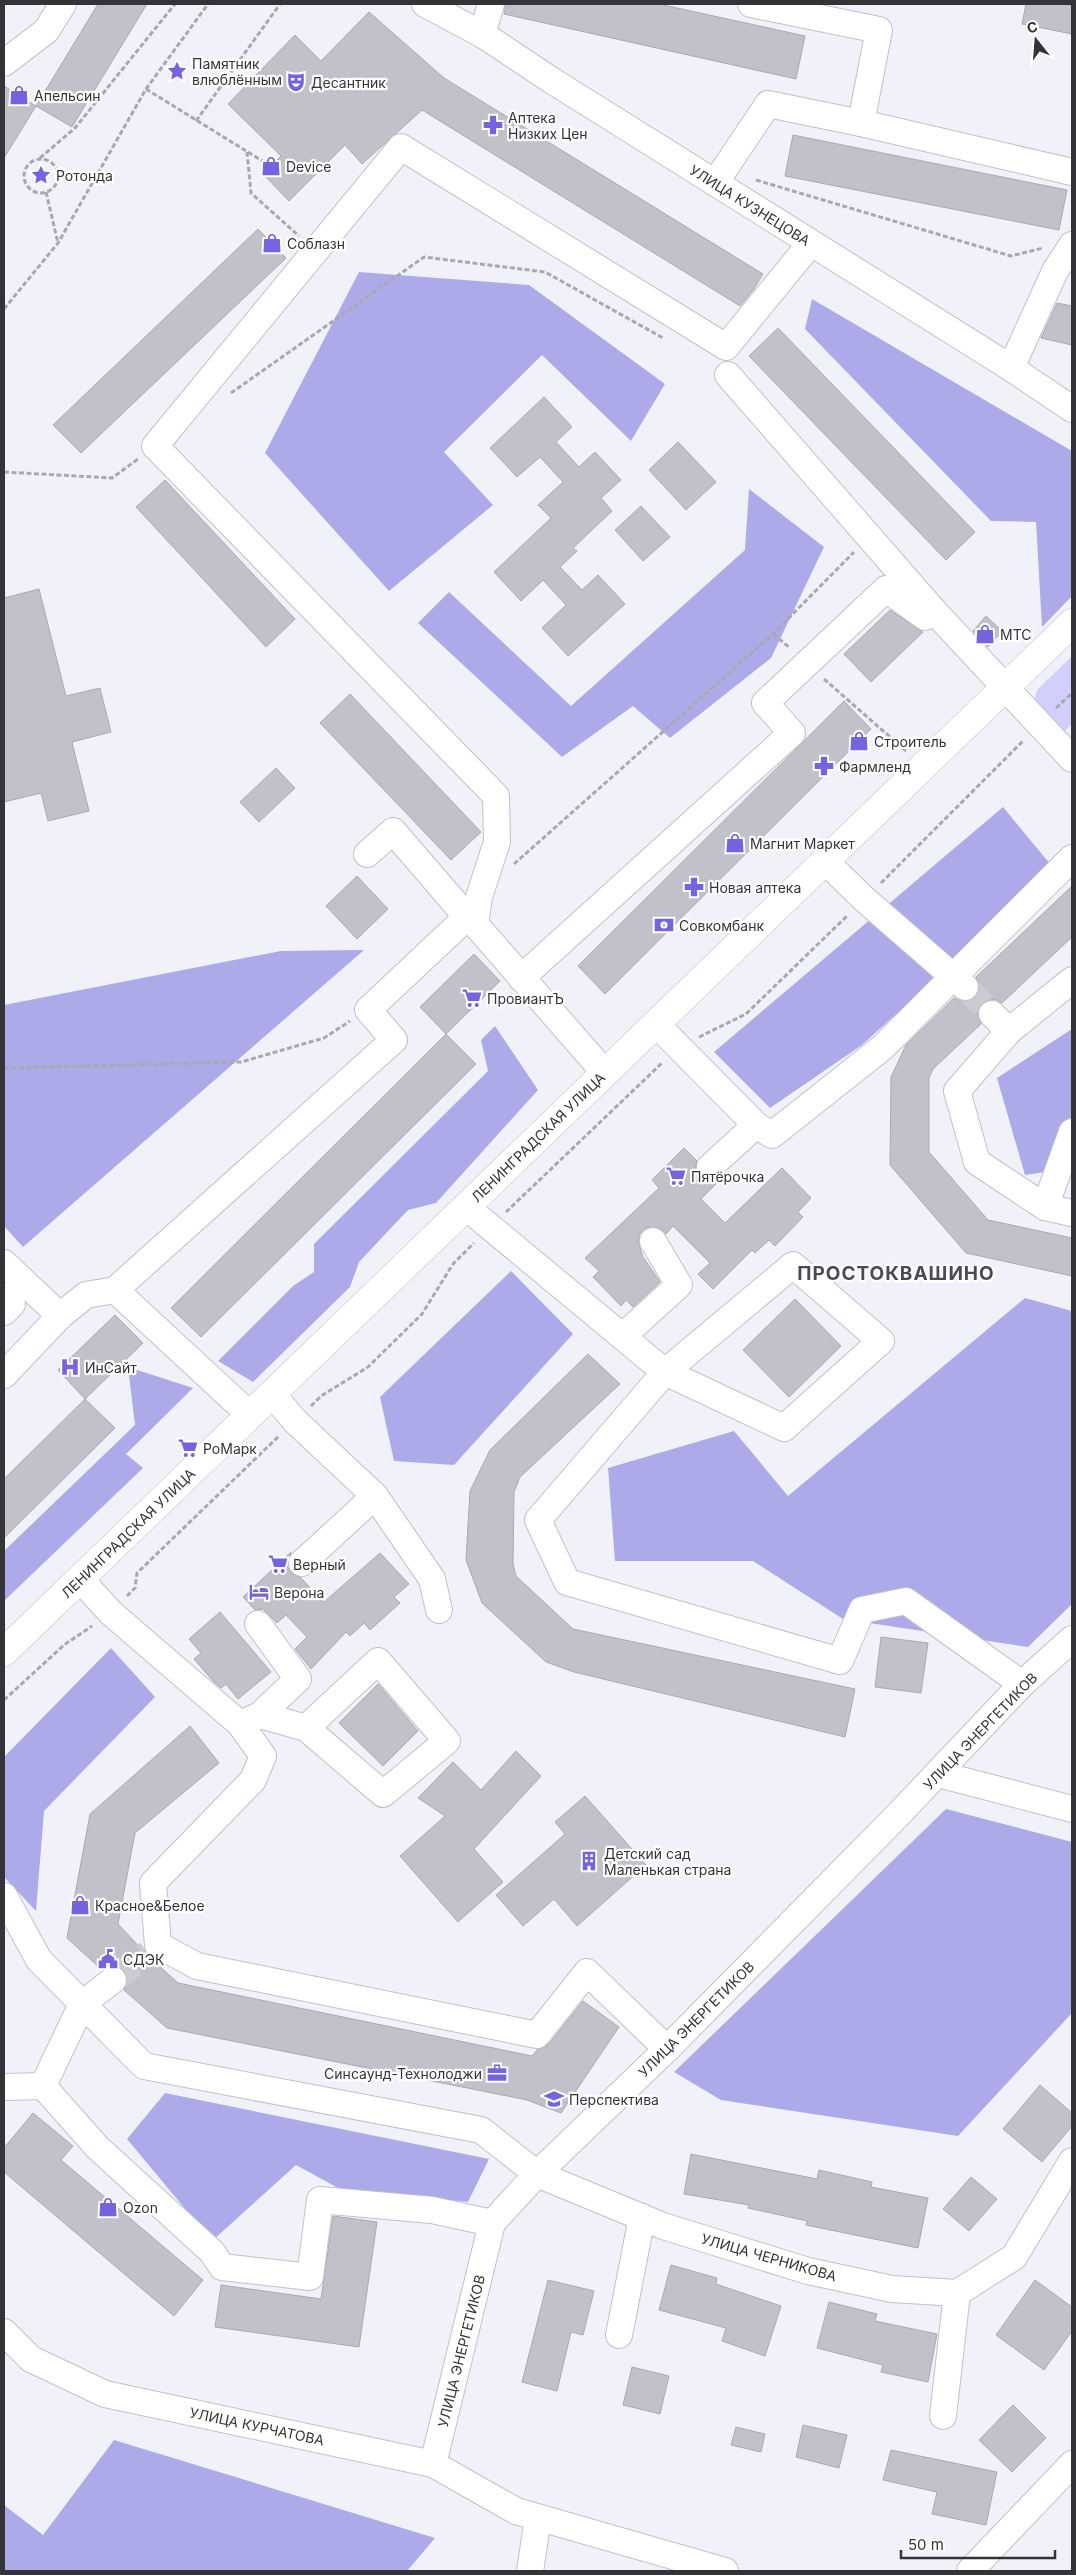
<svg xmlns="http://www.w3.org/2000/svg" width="1076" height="2575" viewBox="0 0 1076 2575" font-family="Inter,sans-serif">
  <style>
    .green { fill: #d1d0fd }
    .forest { fill: #adaae9 }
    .building { fill: #c1c1ca; stroke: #a9a9b2 }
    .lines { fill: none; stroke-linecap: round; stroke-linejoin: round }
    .minor-tunnel { stroke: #cbcbd3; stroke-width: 26; stroke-dasharray: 26 13; stroke-linecap: butt }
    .minor-casing { stroke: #c1c1ca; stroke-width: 28 }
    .major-casing { stroke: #c1c1ca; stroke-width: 29 }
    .path { stroke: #a8a8af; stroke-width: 3; stroke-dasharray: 5 2.5; stroke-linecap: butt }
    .minor { stroke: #fff; stroke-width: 26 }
    .major { stroke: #fff; stroke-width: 28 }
    .labels { text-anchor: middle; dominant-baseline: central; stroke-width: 4.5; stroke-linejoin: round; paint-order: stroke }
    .poi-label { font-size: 14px; fill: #343438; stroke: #fff; text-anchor: start }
    .street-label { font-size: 14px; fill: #343438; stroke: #fff }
    .district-label { font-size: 19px; font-weight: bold; letter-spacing: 1px; fill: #4b4b53; stroke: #fff }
  </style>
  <rect width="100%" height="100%" fill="#f1f1fa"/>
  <!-- green -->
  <polygon class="green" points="1072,656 1072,724 1065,731 1056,726 1034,701 1037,690"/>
  <!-- forest -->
  <g class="forest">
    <polygon points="359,272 529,285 665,384 631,441 542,355 444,452 493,505 389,591 265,453"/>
    <polygon points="812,299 1072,451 1072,596 1042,627 1036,522 991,521 805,329"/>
    <polygon points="749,489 824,547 771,658 670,738 633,706 562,757 418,623 449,592 571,706 745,550"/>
    <polygon points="1003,807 1055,870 862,1045 770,1108 714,1052"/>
    <polygon points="364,950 23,1247 4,1226 4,1005 281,951"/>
    <polygon points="495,1026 538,1090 436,1203 408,1210 359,1262 350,1287 253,1382 218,1361 293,1286 314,1272 314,1244 488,1071 481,1040"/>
    <polygon points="1072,1029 1072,1168 1025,1175 997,1078"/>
    <polygon points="511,1271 573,1334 454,1465 394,1461 380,1397"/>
    <polygon points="1025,1298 1072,1311 1072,1604 1028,1647 843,1619 753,1561 615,1561 608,1468 734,1431 788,1496"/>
    <polygon points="128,1367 193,1388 126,1454 143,1468 4,1601 4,1551 135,1425"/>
    <polygon points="111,1648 155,1697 44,1811 36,1911 4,1877 4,1757"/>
    <polygon points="946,1809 1072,1842 1072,2013 958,2136 721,2100 674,2072"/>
    <polygon points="165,2093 489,2159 468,2202 338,2188 296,2165 212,2241 127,2139"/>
    <polygon points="114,2440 435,2538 407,2571 4,2571 4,2505 43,2535"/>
  </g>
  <!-- building -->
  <g class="building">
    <polygon points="98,4 147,4 72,127 36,106"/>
    <polygon points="506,4 659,4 805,36 796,79 504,14"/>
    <polygon points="1026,4 1072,4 1072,34 1022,24"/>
    <polygon points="369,12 444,78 763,274 754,289 740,306 422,110 362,164 345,145 289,201 263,174 281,156 228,104 295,35 321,61"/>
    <polygon points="4,86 36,106 4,158"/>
    <polygon points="793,135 1067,190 1059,230 785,176"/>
    <polygon points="258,229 286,258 81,453 53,425"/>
    <polygon points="1057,303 1072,306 1072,345 1041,338"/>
    <polygon points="778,328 975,532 946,560 749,356"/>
    <polygon points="544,397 572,427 556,442 579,467 595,452 621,480 601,498 612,511 573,548 577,551 560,567 582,590 598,575 625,604 568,656 542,628 566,605 543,580 521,601 494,572 551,518 538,505 563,482 540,457 517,477 490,448"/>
    <polygon points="678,442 716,482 686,510 649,470"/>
    <polygon points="165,480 295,619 266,647 136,507"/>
    <polygon points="641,506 670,537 643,561 615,530"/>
    <polygon points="39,589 66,696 100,688 111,732 72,742 89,811 48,821 41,793 4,802 4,598"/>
    <polygon points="890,610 923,632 871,682 844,654"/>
    <polygon points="986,616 1002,631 988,647 973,631"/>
    <polygon points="350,694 481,832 451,860 320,723"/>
    <polygon points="844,701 871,729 605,994 578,966"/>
    <polygon points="276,768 295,788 259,822 240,802"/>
    <polygon points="357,876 388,909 357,939 326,906"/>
    <polygon points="1072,886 1072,937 1002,1003 995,999 982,1003 977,1011 981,1024 933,1069 929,1078 929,1152 988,1220 1072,1238 1072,1276 966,1253 890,1165 891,1077 906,1045 954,998 963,1002 976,997 980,989 976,977"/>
    <polygon points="474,954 500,981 446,1034 420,1007"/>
    <polygon points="446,1034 476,1064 201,1337 171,1308"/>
    <polygon points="684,1148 697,1161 695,1170 699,1177 706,1181 716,1180 718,1182 701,1199 725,1223 782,1168 811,1198 798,1212 803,1217 775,1246 769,1240 755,1253 752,1250 713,1289 698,1274 710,1263 673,1226 666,1234 660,1228 646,1228 640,1233 638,1242 643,1257 660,1282 633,1307 626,1300 621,1306 593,1277 599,1271 585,1258 659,1188 652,1180"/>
    <polygon points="795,1299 841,1346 789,1397 743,1350"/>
    <polygon points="115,1315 143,1343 85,1399 58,1370"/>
    <polygon points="588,1354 620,1384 520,1477 514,1492 513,1564 516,1576 573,1629 855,1689 845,1737 574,1672 546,1662 482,1603 466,1560 470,1491 490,1450"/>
    <polygon points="85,1399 115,1428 4,1538 4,1479"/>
    <polygon points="291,1552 287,1566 291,1573 301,1578 324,1602 380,1553 409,1584 394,1597 400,1603 370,1630 364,1623 350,1636 346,1632 311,1669 295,1649 307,1637 286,1615 277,1623 263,1609 255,1610 243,1597"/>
    <polygon points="220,1612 271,1672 238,1699 226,1684 221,1688 213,1681 194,1659 201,1653 189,1639"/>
    <polygon points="881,1637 928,1643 921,1693 875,1687"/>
    <polygon points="378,1684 418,1731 383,1766 339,1723"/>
    <polygon points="190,1726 219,1763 135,1833 118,1924 146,1954 178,1983 532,2056 537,2050 549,2044 583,2001 619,2027 561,2113 527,2100 167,2028 124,1990 128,1978 125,1970 111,1965 102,1970 67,1938 90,1814"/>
    <polygon points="516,1751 541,1776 474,1849 503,1882 458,1922 400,1856 445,1816 418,1798 453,1762 481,1790"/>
    <polygon points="585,1796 646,1865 577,1926 554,1899 523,1926 496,1895 565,1834 555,1822"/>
    <polygon points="1040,2085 1072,2113 1072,2126 1042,2162 1003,2129"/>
    <polygon points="33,2113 73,2146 61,2160 203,2280 174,2316 4,2172 4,2148"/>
    <polygon points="691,2154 817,2179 819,2170 872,2182 871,2187 928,2198 918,2248 806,2225 807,2221 748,2208 749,2205 684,2194"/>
    <polygon points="971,2177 997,2199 969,2231 943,2209"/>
    <polygon points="333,2216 377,2222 359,2347 215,2327 221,2285 321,2299"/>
    <polygon points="671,2265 717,2278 716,2284 781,2306 765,2356 722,2341 726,2328 659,2310"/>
    <polygon points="548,2280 594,2291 583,2335 571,2332 557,2391 522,2382"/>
    <polygon points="1035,2280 1072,2307 1072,2331 1044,2370 996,2335"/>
    <polygon points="829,2302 877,2314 875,2321 937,2334 928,2382 881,2372 883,2365 817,2348"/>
    <polygon points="632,2367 669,2376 660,2414 623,2405"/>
    <polygon points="1013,2405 1046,2438 1012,2472 979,2440"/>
    <polygon points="803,2425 847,2435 839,2468 796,2457"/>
    <polygon points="736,2427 765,2434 761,2452 731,2445"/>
    <polygon points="891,2450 997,2472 986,2525 932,2514 937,2492 883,2480"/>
  </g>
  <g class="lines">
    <!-- minor-tunnel -->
    <g class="minor-tunnel">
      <polyline points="965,987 992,1014"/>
      <polyline points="113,1980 148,1953"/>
    </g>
    <defs>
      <g id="minor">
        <polyline points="425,4 485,36 551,80 1011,368 1072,409"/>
        <polyline points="485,36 484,28 491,4"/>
        <polyline points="4,63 46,31 63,4"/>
        <polyline points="861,123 1072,172"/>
        <polyline points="715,183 768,104 861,123 879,30 751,4"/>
        <polyline points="1011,368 1055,271 1072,245"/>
        <polyline points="728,375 933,610 1072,759"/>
        <polyline points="367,854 393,831 467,917"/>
        <polyline points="825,861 864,899 965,987"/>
        <polyline points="521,978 792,733 765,703 886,589 925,617 933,610"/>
        <polyline points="1072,980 1009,1031 957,1091 977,1162 1045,1207 1072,1213"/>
        <polyline points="992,1014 1009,1031"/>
        <polyline points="656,1024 756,1125 710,1167"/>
        <polyline points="605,1073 475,924 479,897 497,842 496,796 155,446 401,147 726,347 811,243"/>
        <polyline points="756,1125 772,1135 883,1047 1072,858"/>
        <polyline points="466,1207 665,1372 784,1428 881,1341 793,1265 665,1372 538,1520 567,1582 840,1661 862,1610 906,1601 1022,1684"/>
        <polyline points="1045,1207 1072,1132"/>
        <polyline points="4,1263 60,1316"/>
        <polyline points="115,1290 394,1040 368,1010 467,917 475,924"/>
        <polyline points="4,1296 12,1304 4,1312"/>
        <polyline points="623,1336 679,1285 653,1241"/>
        <polyline points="4,1375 60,1316 86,1295 115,1290 250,1415"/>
        <polyline points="272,1394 295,1421 375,1496 302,1563"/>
        <polyline points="375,1496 432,1579 439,1610"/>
        <polyline points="80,1579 111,1613 240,1724 263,1756 253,1780 153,1883 158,1945 197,1966 537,2035 587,1972 667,2049"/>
        <polyline points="260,1715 306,1728 383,1794 447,1741 378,1661 306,1728"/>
        <polyline points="247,1721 260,1715 298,1679 258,1624"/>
        <polyline points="938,1774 1072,1809"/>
        <polyline points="4,1896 39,1960 144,2066 481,2130 537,2174 663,2226 808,2271 892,2289 957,2293 1014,2257 1072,2161"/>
        <polyline points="113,1980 82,2004 43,2086 97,2147 212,2252 222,2267 310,2277 320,2200 432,2210 492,2223"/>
        <polyline points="4,2087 43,2086"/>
        <polyline points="4,2332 31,2359 105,2394 433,2464 516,2511 725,2571"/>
        <polyline points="619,2335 642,2217"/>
        <polyline points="943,2416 957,2293"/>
        <polyline points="433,2464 492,2223 537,2174 667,2049 896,1817 1022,1684 1072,1639"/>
        <polyline points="530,2571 538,2518"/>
        <polyline points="970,2571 1072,2464"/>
      </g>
      <polyline id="major" points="4,1652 1072,623"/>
    </defs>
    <!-- minor casing -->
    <use href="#minor" class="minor-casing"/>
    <!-- major casing -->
    <use href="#major" class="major-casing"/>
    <!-- path -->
    <g class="path">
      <polyline points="146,89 264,162"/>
      <polyline points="196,121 280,4"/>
      <polyline points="247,152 251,193 299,236"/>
      <polyline points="40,158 75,128 175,4"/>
      <circle cx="41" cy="176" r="17"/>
      <polyline points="756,180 1011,256 1043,248"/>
      <polyline points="46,192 58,243"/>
      <polyline points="4,309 58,243 146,89 208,4"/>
      <polyline points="231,393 424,257 545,272 663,338"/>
      <polyline points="4,472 112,478 138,459"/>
      <polyline points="773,634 790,648"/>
      <polyline points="824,679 906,751"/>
      <polyline points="1056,708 1072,693"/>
      <polyline points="514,864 773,634 854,552"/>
      <polyline points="881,883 1023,741"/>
      <polyline points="699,1037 746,1014 848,915"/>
      <polyline points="4,1068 241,1062 324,1038 350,1021"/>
      <polyline points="506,1212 662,1063"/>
      <polyline points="311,1406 321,1396 368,1367 422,1314 453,1264 474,1243"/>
      <polyline points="127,1596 135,1588 137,1573 279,1436"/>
      <polyline points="4,1700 64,1645 92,1626"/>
    </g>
    <!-- minor -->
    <use href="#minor" class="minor"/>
    <!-- major -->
    <use href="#major" class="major"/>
  </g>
  <!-- icons -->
  <defs>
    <symbol id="sight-bare" viewBox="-9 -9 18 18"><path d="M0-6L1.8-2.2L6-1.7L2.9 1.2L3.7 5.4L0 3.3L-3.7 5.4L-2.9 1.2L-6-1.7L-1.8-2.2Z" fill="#7564df" stroke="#fff" stroke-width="2.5" paint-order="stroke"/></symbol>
    <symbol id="theatre-bare" viewBox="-9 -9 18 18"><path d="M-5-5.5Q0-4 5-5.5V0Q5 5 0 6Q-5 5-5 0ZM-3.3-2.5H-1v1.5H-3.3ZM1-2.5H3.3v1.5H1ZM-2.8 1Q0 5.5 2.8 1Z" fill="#7564df" stroke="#fff" stroke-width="2.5" paint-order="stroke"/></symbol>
    <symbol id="shop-bare" viewBox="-9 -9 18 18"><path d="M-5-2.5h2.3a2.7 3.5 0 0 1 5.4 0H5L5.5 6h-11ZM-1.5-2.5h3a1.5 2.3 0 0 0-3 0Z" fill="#7564df" stroke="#fff" stroke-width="2.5" paint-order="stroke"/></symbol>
    <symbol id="pharmacy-bare" viewBox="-9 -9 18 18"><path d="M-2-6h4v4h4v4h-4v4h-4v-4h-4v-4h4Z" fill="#7564df" stroke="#fff" stroke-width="2.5" paint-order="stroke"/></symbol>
    <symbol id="bank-bare" viewBox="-9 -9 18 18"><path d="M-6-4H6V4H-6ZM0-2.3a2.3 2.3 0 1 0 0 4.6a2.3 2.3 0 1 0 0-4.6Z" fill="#7564df" stroke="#fff" stroke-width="2.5" paint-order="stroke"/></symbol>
    <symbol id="supermarket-bare" viewBox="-9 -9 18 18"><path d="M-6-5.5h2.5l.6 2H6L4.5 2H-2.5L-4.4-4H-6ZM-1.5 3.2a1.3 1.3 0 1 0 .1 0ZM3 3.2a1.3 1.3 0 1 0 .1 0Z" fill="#7564df" stroke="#fff" stroke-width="2.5" paint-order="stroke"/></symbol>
    <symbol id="hospital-bare" viewBox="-9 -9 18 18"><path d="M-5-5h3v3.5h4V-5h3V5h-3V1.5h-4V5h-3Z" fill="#7564df" stroke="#fff" stroke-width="2.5" paint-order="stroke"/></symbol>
    <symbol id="hotel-bare" viewBox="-9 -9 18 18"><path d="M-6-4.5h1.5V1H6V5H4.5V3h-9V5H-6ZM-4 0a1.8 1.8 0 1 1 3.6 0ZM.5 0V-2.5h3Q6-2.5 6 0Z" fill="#7564df" stroke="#fff" stroke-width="2.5" paint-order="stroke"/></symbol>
    <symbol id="building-bare" viewBox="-9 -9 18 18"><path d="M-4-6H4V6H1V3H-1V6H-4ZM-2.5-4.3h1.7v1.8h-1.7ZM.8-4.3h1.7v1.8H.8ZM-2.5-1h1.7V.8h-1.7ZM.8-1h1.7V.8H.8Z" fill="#7564df" stroke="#fff" stroke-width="2.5" paint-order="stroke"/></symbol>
    <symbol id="civic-bare" viewBox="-9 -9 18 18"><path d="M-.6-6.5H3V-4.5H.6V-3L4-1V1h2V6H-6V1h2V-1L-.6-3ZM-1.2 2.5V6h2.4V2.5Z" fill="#7564df" stroke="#fff" stroke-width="2.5" paint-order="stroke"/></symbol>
    <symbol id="office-bare" viewBox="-9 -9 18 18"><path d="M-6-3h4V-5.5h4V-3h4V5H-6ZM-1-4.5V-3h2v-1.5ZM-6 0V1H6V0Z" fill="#7564df" stroke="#fff" stroke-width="2.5" paint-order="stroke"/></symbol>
    <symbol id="school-bare" viewBox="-9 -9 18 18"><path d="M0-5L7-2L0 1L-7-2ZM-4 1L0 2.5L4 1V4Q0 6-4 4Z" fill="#7564df" stroke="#fff" stroke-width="2.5" paint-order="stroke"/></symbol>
  </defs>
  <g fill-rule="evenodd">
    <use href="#sight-bare" x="163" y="57" width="28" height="28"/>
    <use href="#theatre-bare" x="282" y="68" width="28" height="28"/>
    <use href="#shop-bare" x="5" y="81" width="28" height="28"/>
    <use href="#pharmacy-bare" x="479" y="111" width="28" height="28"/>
    <use href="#shop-bare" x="257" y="152" width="28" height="28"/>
    <use href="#sight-bare" x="27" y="161" width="28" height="28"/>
    <use href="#shop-bare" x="258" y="229" width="28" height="28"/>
    <use href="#shop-bare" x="971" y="620" width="28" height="28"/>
    <use href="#shop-bare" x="845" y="727" width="28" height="28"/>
    <use href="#pharmacy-bare" x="810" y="752" width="28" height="28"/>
    <use href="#shop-bare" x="721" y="829" width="28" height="28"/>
    <use href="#pharmacy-bare" x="680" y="873" width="28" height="28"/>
    <use href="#bank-bare" x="650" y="911" width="28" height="28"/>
    <use href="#supermarket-bare" x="458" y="984" width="28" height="28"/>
    <use href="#supermarket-bare" x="662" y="1162" width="28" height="28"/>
    <use href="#hospital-bare" x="56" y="1353" width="28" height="28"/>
    <use href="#supermarket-bare" x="174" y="1434" width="28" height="28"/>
    <use href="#supermarket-bare" x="264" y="1550" width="28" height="28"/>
    <use href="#hotel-bare" x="245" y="1578" width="28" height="28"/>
    <use href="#building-bare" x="575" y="1847" width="28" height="28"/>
    <use href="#shop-bare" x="66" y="1891" width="28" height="28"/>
    <use href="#civic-bare" x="94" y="1945" width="28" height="28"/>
    <use href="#office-bare" x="483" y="2059" width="28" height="28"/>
    <use href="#school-bare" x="540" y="2085" width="28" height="28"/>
    <use href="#shop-bare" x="94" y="2193" width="28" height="28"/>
  </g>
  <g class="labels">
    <!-- poi labels -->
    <g class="poi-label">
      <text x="192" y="63">Памятник<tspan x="192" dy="16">влюблённым</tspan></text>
      <text x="311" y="82">Десантник</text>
      <text x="34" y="95">Апельсин</text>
      <text x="508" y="117">Аптека<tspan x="508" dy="16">Низких Цен</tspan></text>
      <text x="286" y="166">Device</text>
      <text x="56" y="175">Ротонда</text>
      <text x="287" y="243">Соблазн</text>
      <text x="1000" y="634">МТС</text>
      <text x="874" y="741">Строитель</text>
      <text x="839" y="766">Фармленд</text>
      <text x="750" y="843">Магнит Маркет</text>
      <text x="709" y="887">Новая аптека</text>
      <text x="679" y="925">Совкомбанк</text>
      <text x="487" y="998">ПровиантЪ</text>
      <text x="691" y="1176">Пятёрочка</text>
      <text x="85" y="1367">ИнСайт</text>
      <text x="203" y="1448">РоМарк</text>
      <text x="293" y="1564">Верный</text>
      <text x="274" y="1592">Верона</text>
      <text x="604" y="1853">Детский сад<tspan x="604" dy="16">Маленькая страна</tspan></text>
      <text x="95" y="1905">Красное&amp;Белое</text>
      <text x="123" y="1959">СДЭК</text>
      <text x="482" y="2073" text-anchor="end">Синсаунд-Технолоджи</text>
      <text x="569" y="2099">Перспектива</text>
      <text x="123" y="2207">Ozon</text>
    </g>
    <!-- street labels -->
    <g class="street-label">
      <text transform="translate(750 205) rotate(32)">УЛИЦА КУЗНЕЦОВА</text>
      <text transform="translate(538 1137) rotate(-44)">ЛЕНИНГРАДСКАЯ УЛИЦА</text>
      <text transform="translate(128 1533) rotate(-44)">ЛЕНИНГРАДСКАЯ УЛИЦА</text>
      <text transform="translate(980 1731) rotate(-46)">УЛИЦА ЭНЕРГЕТИКОВ</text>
      <text transform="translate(696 2019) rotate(-45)">УЛИЦА ЭНЕРГЕТИКОВ</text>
      <text transform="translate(769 2257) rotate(16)">УЛИЦА ЧЕРНИКОВА</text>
      <text transform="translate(461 2351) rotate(-76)">УЛИЦА ЭНЕРГЕТИКОВ</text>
      <text transform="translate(257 2426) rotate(12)">УЛИЦА КУРЧАТОВА</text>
    </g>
    <!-- district labels -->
    <g class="district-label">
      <text x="896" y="1273">ПРОСТОКВАШИНО</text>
    </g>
  </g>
  <!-- border -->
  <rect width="1076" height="2575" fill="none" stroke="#343438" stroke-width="10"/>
  <!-- north arrow -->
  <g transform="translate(1036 40) rotate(343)" stroke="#ffffff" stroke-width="4" paint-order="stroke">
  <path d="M0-4L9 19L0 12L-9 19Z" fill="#343438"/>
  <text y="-8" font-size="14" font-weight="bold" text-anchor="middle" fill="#343438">С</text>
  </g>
  <!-- scale -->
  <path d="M901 2550v8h154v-8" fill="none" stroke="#343438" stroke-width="2.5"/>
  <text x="908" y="2550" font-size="15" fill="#343438" stroke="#ffffff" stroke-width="4" paint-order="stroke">50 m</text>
</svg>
